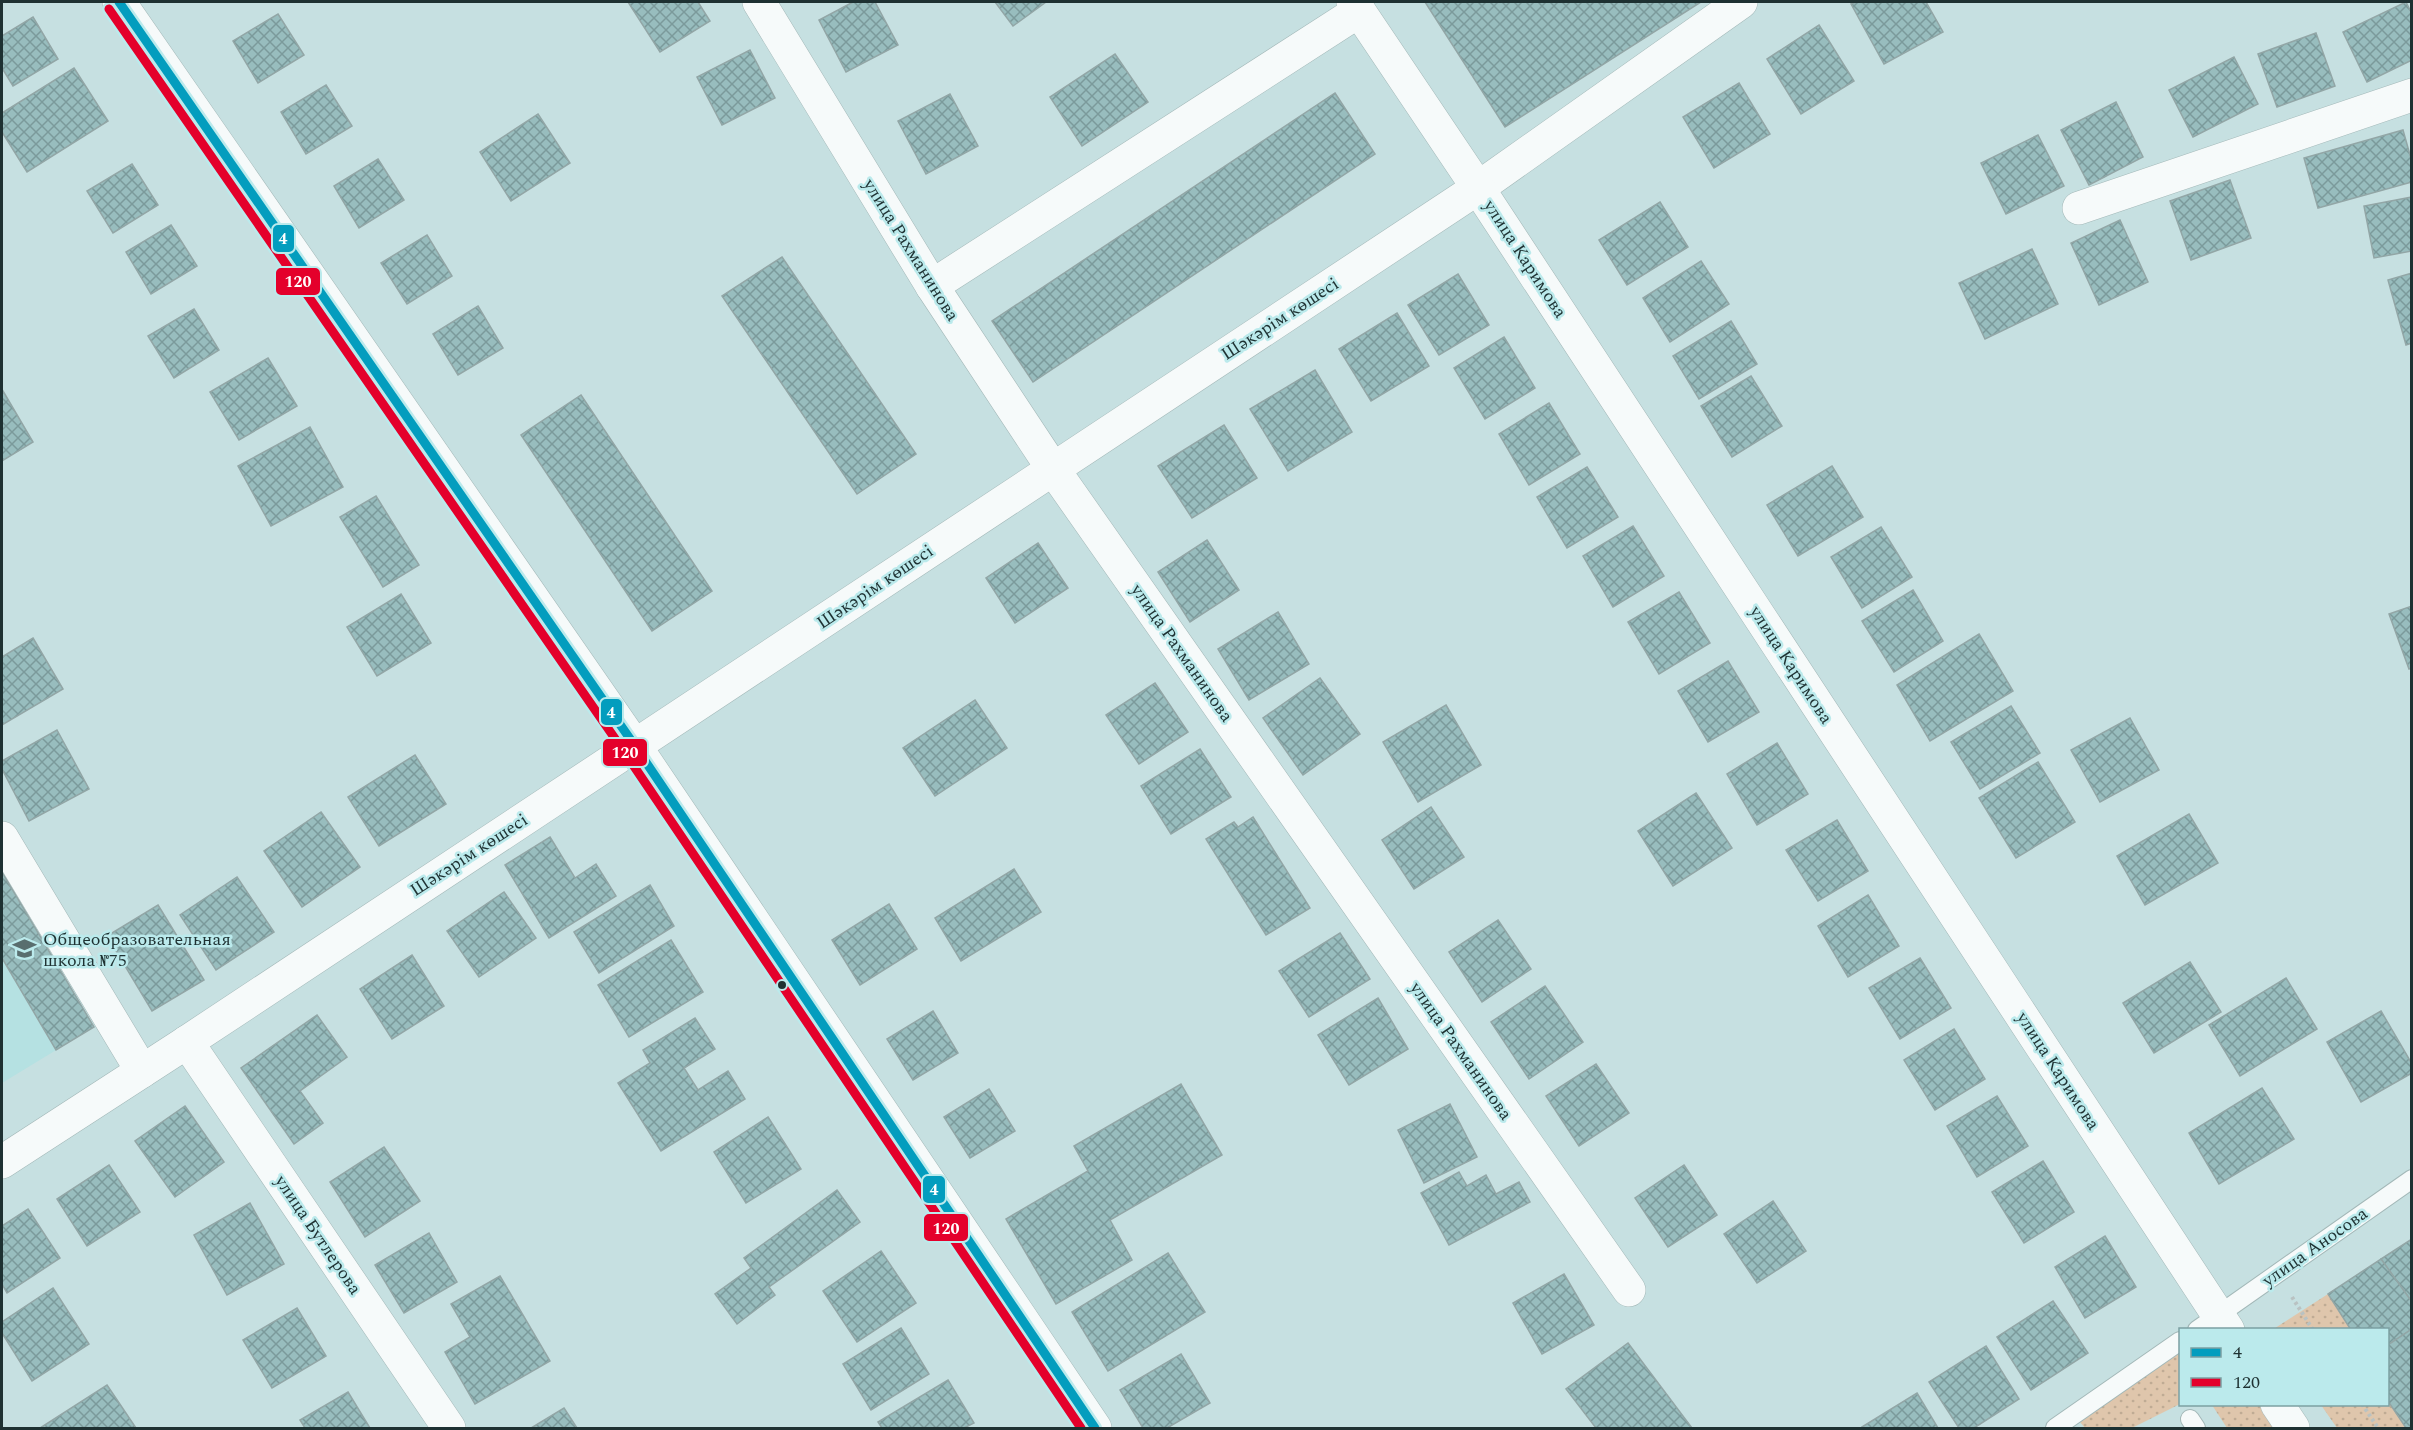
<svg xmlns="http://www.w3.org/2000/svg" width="2413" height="1430" viewBox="0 0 2413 1430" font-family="Spectral,serif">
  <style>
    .built { fill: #b5e1e2 }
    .grass { fill: url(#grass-dots) }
    .building { fill: url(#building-cross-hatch); stroke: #92a6a6; stroke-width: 1.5 }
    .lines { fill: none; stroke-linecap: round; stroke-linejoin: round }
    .lane-casing { stroke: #a3b8b8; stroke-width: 20 }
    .street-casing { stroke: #a3b8b8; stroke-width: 34 }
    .secondary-casing { stroke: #a3b8b8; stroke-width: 34 }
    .path { stroke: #b9c2c2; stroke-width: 4; stroke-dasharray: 3 3; stroke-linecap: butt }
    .lane { stroke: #f6fafa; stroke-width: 18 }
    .street { stroke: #f6fafa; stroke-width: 33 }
    .secondary { stroke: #f6fafa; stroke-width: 33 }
    .bus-1-casing { stroke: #bbeaec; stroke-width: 14 }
    .bus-2-casing { stroke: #bbeaec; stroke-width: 14 }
    .bus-1 { stroke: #039dbe; stroke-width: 9 }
    .bus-2 { stroke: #e4002b; stroke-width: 9 }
    .bus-dot { fill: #1e3132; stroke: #bbeaec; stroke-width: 2 }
    .labels { text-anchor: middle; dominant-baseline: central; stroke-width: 5; stroke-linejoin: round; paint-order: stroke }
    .street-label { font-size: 18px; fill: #1e3132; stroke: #bbeaec }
    .poi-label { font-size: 18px; fill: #1e3132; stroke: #bbeaec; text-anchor: start }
    .line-badge { stroke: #bbeaec; stroke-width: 2 }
    .badge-label { font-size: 16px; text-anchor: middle; font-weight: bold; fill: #fff }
  </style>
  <defs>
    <pattern id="grass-dots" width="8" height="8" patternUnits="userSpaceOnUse" patternTransform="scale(1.5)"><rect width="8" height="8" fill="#dfc6ac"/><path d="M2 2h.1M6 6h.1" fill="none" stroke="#bfab94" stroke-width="1.8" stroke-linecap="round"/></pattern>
    <pattern id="building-cross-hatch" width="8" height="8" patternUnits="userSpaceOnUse" patternTransform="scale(1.5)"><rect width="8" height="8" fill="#98bdbe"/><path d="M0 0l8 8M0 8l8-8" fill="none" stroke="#7b9a9b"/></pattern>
  </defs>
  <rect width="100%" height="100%" fill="#c6e0e1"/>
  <!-- built -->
  <polygon class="built" points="2,872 94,1027 2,1083"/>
  <!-- grass -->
  <g class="grass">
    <polygon points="2328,1294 2351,1329 2272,1330"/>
    <polygon points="2180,1341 2180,1404 2132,1428 2085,1428 2074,1415"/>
    <polygon points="2388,1401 2406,1428 2337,1428 2321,1405 2388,1404"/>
    <polygon points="2212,1405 2277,1405 2293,1428 2227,1428"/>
  </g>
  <!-- building -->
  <g class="building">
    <polygon points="628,2 698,2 710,21 660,52"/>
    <polygon points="853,2 875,2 898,45 846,72 819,20"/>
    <polygon points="995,2 1046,2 1013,26"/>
    <polygon points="1425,2 1701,2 1505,127"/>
    <polygon points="1856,2 1926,2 1943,32 1884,64 1851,4"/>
    <polygon points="2406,2 2412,14 2412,60 2367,82 2343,32"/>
    <polygon points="278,14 304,55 258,83 233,41"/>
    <polygon points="33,17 58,59 13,86 2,68 2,36"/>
    <polygon points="1819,25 1854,81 1801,114 1767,59"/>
    <polygon points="2316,33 2335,86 2277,107 2258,54"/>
    <polygon points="750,50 775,98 722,125 697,77"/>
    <polygon points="1115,54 1148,102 1082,146 1050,97"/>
    <polygon points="2234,57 2258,104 2193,137 2169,90"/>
    <polygon points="74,68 108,121 27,172 2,132 2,113"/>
    <polygon points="1739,83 1770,134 1714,168 1683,117"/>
    <polygon points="326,85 352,126 306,154 281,112"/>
    <polygon points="1335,93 1375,154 1033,382 992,321"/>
    <polygon points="950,94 978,146 926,174 898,121"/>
    <polygon points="2116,102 2143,157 2089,185 2061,130"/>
    <polygon points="538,114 570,163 511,201 480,152"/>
    <polygon points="2403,130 2412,162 2412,182 2318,208 2304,158"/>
    <polygon points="2038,135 2064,186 2006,214 1981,163"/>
    <polygon points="378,159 404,200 359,228 334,186"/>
    <polygon points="132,164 158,205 113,233 87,191"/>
    <polygon points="2230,180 2251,238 2191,260 2170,201"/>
    <polygon points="2412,197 2412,251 2374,258 2364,206"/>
    <polygon points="1660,202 1688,247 1627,285 1599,240"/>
    <polygon points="2120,220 2148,282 2099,305 2071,243"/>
    <polygon points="171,225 197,266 151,294 126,252"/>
    <polygon points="427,235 452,276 407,304 381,263"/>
    <polygon points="2032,249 2058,304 1985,339 1959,283"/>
    <polygon points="782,257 916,454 857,494 722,296"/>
    <polygon points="1701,261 1729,304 1670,342 1643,298"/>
    <polygon points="2412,273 2412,343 2406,345 2388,280"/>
    <polygon points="1458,274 1489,325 1439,355 1408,305"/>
    <polygon points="478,306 503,348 458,375 433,334"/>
    <polygon points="194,309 219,350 174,378 148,336"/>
    <polygon points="1397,313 1429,366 1371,401 1339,349"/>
    <polygon points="1731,321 1757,364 1699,399 1673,356"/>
    <polygon points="1504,337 1535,388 1485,419 1454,368"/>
    <polygon points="268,358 297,406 239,440 210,392"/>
    <polygon points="1315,370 1352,432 1288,471 1250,409"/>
    <polygon points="1751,376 1782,426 1732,457 1701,406"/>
    <polygon points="3,391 33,442 2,461 2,392"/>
    <polygon points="581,395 712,591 652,631 521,435"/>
    <polygon points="1549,403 1580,454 1529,485 1499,434"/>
    <polygon points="1224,425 1257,478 1192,518 1158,466"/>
    <polygon points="310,427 343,487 271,526 238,466"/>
    <polygon points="1832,466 1863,517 1798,556 1767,505"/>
    <polygon points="1587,467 1618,517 1567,548 1537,497"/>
    <polygon points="376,496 419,565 383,587 340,517"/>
    <polygon points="1633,526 1664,576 1613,607 1583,556"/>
    <polygon points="1881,527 1912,577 1862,608 1831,557"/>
    <polygon points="1207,540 1239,590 1190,622 1158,572"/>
    <polygon points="1038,543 1068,588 1015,623 986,578"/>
    <polygon points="1913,590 1943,641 1894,672 1862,621"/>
    <polygon points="1679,592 1710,643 1659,674 1628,622"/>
    <polygon points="401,594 431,643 377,676 347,627"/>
    <polygon points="2412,606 2412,668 2409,669 2389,614"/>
    <polygon points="1278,612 1309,664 1249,700 1218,649"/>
    <polygon points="1979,634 2013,691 1930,741 1897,685"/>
    <polygon points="33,638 63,689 2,725 2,657"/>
    <polygon points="1728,661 1759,712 1708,742 1678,691"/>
    <polygon points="1320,678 1360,734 1303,775 1263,718"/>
    <polygon points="1155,683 1188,732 1139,764 1106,715"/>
    <polygon points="975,700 1007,748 935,796 903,748"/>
    <polygon points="1446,705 1481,765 1418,802 1383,742"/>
    <polygon points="2011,706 2040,753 1980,789 1951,742"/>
    <polygon points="2130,718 2159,770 2100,802 2071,750"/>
    <polygon points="57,730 89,789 29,821 2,769 2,761"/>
    <polygon points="1777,743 1808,794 1757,825 1727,774"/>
    <polygon points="1200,749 1231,797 1171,834 1141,786"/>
    <polygon points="415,755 446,804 379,846 348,797"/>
    <polygon points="2038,762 2075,822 2016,858 1979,798"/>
    <polygon points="1696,793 1732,848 1673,886 1638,831"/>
    <polygon points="1431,807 1464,857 1414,889 1382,840"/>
    <polygon points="321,812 360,867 302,907 264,851"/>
    <polygon points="2189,814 2218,863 2145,905 2117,856"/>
    <polygon points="1253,817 1310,908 1266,935 1206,839 1234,822 1238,827"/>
    <polygon points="1837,820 1868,871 1818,901 1786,850"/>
    <polygon points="550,837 575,878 596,864 616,896 549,938 505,865"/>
    <polygon points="1014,869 1041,912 961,961 935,918"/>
    <polygon points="2,872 94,1027 56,1050 2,958"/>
    <polygon points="237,877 274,932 216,970 180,915"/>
    <polygon points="650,885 674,926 599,973 574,932"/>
    <polygon points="504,892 536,938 479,977 447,931"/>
    <polygon points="1868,895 1899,946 1848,977 1818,926"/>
    <polygon points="889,904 917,949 860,985 832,940"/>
    <polygon points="158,905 204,980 152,1011 107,936"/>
    <polygon points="1498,920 1531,969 1482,1002 1449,952"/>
    <polygon points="1340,933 1370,979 1309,1017 1279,971"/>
    <polygon points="671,940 703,992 629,1037 598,985"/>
    <polygon points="412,955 444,1006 392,1039 360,989"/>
    <polygon points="1920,958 1951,1008 1900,1039 1869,988"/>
    <polygon points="2190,962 2221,1012 2154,1053 2123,1003"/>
    <polygon points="2286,978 2317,1029 2240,1076 2209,1025"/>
    <polygon points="1545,986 1583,1042 1529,1079 1491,1022"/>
    <polygon points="1378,998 1408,1049 1349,1085 1318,1035"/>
    <polygon points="933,1011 958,1053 913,1080 887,1039"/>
    <polygon points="2381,1011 2412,1064 2412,1073 2361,1102 2327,1042"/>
    <polygon points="317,1015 347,1057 300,1091 323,1123 294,1144 241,1068"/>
    <polygon points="695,1018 715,1049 684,1068 698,1090 728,1071 745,1099 661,1151 618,1083 650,1063 643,1050"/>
    <polygon points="1954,1029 1985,1079 1935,1110 1904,1060"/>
    <polygon points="1596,1064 1629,1113 1579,1146 1546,1096"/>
    <polygon points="1181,1084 1222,1155 1110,1220 1132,1260 1056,1304 1006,1219 1088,1171 1074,1146"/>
    <polygon points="2262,1088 2294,1139 2219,1184 2189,1133"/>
    <polygon points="989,1089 1015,1131 970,1158 944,1117"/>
    <polygon points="1997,1096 2028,1146 1977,1177 1947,1126"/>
    <polygon points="1450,1104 1477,1157 1424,1183 1398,1130"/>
    <polygon points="185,1106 224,1162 175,1197 135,1141"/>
    <polygon points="768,1117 801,1169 746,1203 714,1152"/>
    <polygon points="384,1147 420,1201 365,1237 330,1182"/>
    <polygon points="2043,1161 2074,1212 2024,1243 1992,1192"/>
    <polygon points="109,1165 140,1212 87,1246 57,1199"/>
    <polygon points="1684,1165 1717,1215 1668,1247 1635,1198"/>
    <polygon points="1459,1172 1467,1186 1486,1175 1496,1194 1519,1182 1530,1202 1449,1245 1421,1193"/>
    <polygon points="837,1190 860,1222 769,1287 775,1295 737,1324 715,1294 751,1268 744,1258"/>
    <polygon points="1773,1201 1806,1251 1757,1283 1724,1234"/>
    <polygon points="250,1203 284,1264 227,1295 194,1235"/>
    <polygon points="28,1209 60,1258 7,1293 2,1284 2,1226"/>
    <polygon points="429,1233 457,1282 404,1313 375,1265"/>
    <polygon points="2105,1236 2136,1287 2085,1318 2055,1267"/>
    <polygon points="2412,1239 2412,1302 2381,1259"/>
    <polygon points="881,1251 916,1303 857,1342 823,1291"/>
    <polygon points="1168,1253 1205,1312 1108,1371 1072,1312"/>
    <polygon points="2381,1259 2412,1302 2412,1329 2388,1345 2388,1330 2351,1330 2328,1294"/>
    <polygon points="1564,1274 1594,1325 1542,1354 1513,1303"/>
    <polygon points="500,1276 550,1361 475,1404 445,1352 470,1337 451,1304"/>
    <polygon points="53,1288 89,1344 32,1381 2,1333 2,1322"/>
    <polygon points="2053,1301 2088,1353 2031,1390 1997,1337"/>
    <polygon points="297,1308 326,1356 272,1388 243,1340"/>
    <polygon points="901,1328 929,1374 871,1410 843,1364"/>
    <polygon points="2412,1329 2412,1428 2406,1428 2388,1401 2388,1345"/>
    <polygon points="1628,1343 1692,1428 1596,1428 1566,1389"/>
    <polygon points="1986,1346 2019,1399 1974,1428 1959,1428 1929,1382"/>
    <polygon points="1181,1354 1210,1403 1167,1428 1143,1428 1120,1390"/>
    <polygon points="948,1380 974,1423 964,1428 882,1428 878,1422"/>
    <polygon points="107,1385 136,1428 40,1428"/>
    <polygon points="348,1392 370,1428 305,1428 300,1420"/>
    <polygon points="1917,1393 1938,1428 1863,1428 1862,1427"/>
    <polygon points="564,1408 577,1428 531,1428"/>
  </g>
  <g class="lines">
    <defs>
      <g id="lane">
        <polyline points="2197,1330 2412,1179"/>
        <polyline points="2190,1419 2196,1428"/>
        <polyline points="2055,1428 2180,1341"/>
      </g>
      <g id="street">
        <polyline points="759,2 932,286 1053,469 1629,1290"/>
        <polyline points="1478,188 1741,2"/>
        <polyline points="2079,208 2412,95"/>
        <polyline points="932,286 1359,11"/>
        <polyline points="2,838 142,1071"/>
        <polyline points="187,1042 449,1428"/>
      </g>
      <g id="secondary">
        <polyline points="119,2 635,746 1095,1428"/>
        <polyline points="1353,2 1478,188 2228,1330"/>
        <polyline points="2,1162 187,1042 1478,188"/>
        <polyline points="2277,1404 2293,1428"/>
      </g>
    </defs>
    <!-- lane casing -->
    <use href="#lane" class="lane-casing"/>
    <!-- street casing -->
    <use href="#street" class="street-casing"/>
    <!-- secondary casing -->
    <use href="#secondary" class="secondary-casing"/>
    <!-- path -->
    <g class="path">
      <polyline points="2292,1297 2313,1330"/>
      <polyline points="2362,1404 2378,1428"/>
    </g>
    <!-- lane -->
    <use href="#lane" class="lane"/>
    <!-- street -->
    <use href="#street" class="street"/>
    <!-- secondary -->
    <use href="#secondary" class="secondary"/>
    <defs>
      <polyline id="bus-1" points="119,2 635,746 1095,1428"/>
      <polyline id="bus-2" points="109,9 625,753 1081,1428"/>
    </defs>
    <!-- bus-1 casing -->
    <use href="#bus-1" class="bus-1-casing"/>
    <!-- bus-2 casing -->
    <use href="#bus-2" class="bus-2-casing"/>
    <!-- bus-1 -->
    <use href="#bus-1" class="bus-1"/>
    <!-- bus-2 -->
    <use href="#bus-2" class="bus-2"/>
  </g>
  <!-- icons -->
  <defs>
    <symbol id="school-bare" viewBox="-9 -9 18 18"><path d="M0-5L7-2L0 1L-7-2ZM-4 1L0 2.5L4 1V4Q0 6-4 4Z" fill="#596e6f" stroke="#bbeaec" stroke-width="2.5" paint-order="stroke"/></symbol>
  </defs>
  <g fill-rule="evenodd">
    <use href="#school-bare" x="8" y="932" width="33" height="33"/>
  </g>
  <!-- markers -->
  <circle class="bus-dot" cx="782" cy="985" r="5"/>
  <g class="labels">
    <!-- street labels -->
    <g class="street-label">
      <text transform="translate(911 250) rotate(58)">улица Рахманинова</text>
      <text transform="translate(1525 259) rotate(57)">улица Каримова</text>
      <text transform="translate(1280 319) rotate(-33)">Шәкәрім көшесі</text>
      <text transform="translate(875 587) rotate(-34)">Шәкәрім көшесі</text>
      <text transform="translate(1182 653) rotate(55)">улица Рахманинова</text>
      <text transform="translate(1791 665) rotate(57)">улица Каримова</text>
      <text transform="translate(469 855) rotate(-33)">Шәкәрім көшесі</text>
      <text transform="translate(1461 1051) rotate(55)">улица Рахманинова</text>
      <text transform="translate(2058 1071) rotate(57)">улица Каримова</text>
      <text transform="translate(318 1235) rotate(56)">улица Бутлерова</text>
      <text transform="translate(2315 1247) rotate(-35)">улица Аносова</text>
    </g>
    <!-- poi labels -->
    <g class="poi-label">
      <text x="43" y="939">Общеобразовательная<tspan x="43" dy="21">школа №75</tspan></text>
    </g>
  </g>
  <g class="line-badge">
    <rect x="272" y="224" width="23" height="29" rx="6" fill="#039dbe"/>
    <rect x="275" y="267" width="46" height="29" rx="6" fill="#e4002b"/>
    <rect x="600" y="698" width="23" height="28" rx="6" fill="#039dbe"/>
    <rect x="602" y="738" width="46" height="29" rx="6" fill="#e4002b"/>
    <rect x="922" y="1175" width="24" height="29" rx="6" fill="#039dbe"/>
    <rect x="923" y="1213" width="46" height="29" rx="6" fill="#e4002b"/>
  </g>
  <g class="badge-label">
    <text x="283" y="244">4</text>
    <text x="298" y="287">120</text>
    <text x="611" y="718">4</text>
    <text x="625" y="758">120</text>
    <text x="934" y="1195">4</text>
    <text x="946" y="1234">120</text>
  </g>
  <!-- border -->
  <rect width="2413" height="1430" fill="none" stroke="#1e3132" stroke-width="6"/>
  <!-- legend -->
  <rect x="2179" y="1328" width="210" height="78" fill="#bbeaec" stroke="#7ca0a2" stroke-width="1.5"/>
  <rect x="2191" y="1348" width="30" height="9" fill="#039dbe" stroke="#7ca0a2" stroke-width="1.5"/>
  <text x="2233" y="1358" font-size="18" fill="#1e3132">4</text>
  <rect x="2191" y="1378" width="30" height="9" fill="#e4002b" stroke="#7ca0a2" stroke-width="1.5"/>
  <text x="2233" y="1388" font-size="18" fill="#1e3132">120</text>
</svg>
